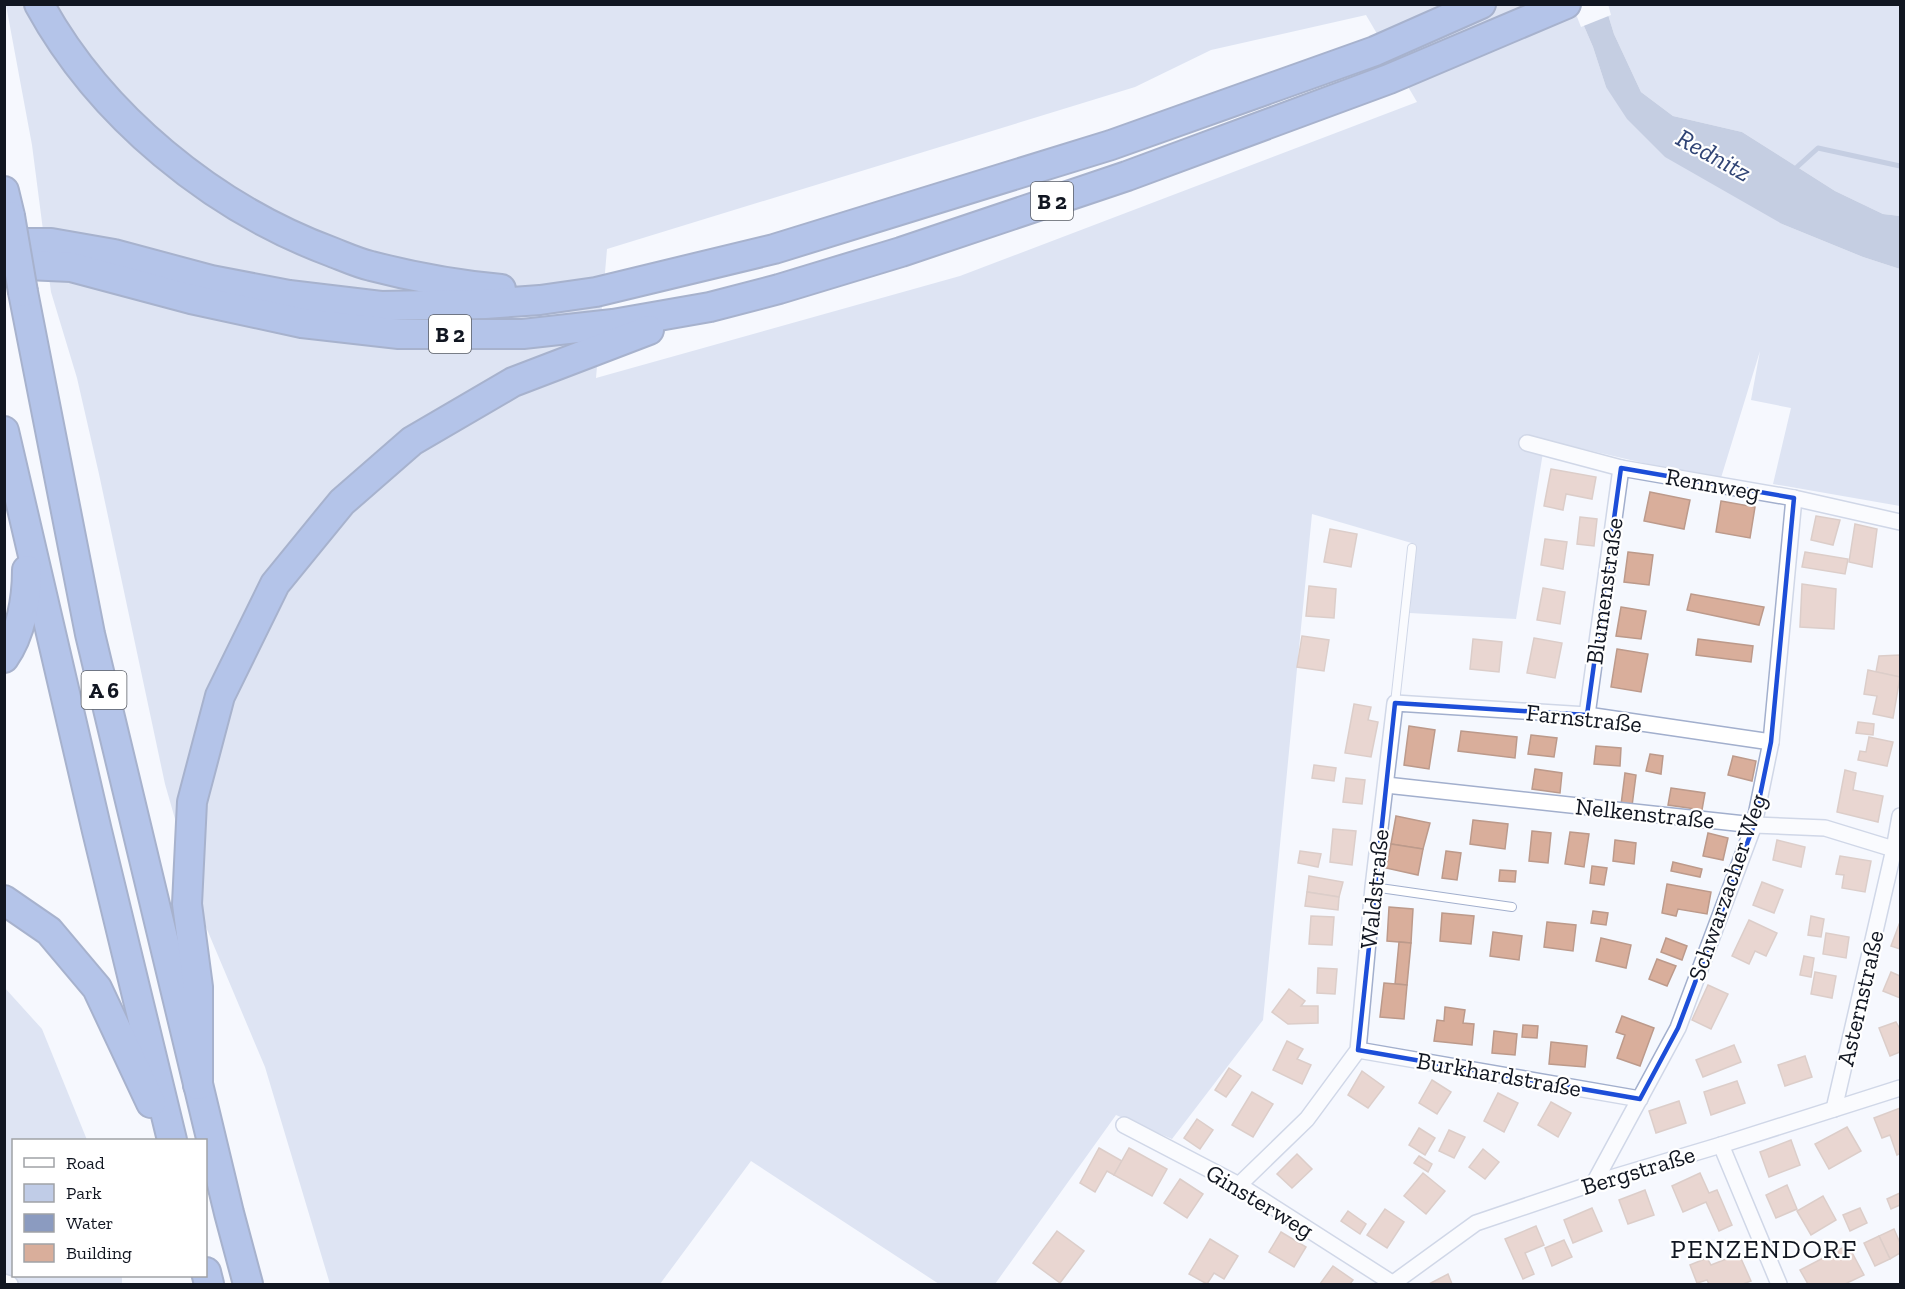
<svg xmlns="http://www.w3.org/2000/svg" width="1905" height="1289" viewBox="0 0 1905 1289" font-family="'Zilla Slab',serif">
  <style>
    .green { fill: #c0cce7; fill-rule: evenodd }
    .water { fill: #8b9bc0 }
    .pier { fill: #f5f8fe }
    .lines { fill: none; stroke-linecap: round; stroke-linejoin: round }
    .stream { stroke: #8b9bc0; stroke-width: 5 }
    .building { fill: #d9ae9b; stroke: #bc9a8b; stroke-width: 1.5 }
    .lane-casing { stroke: #a2afcd; stroke-width: 10 }
    .street-casing { stroke: #a2afcd; stroke-width: 18 }
    .highway-casing { stroke: #485e93; stroke-width: 32 }
    .lane { stroke: #fff; stroke-width: 8 }
    .street { stroke: #fff; stroke-width: 15 }
    .highway { stroke: #6585d1; stroke-width: 28 }
    .highway-bridge-casing { stroke: #485e93; stroke-width: 32; stroke-linecap: butt }
    .highway-bridge { stroke: #6585d1; stroke-width: 28 }
    .marked { fill: none; stroke: #1d4ed8; stroke-width: 4.5; stroke-linejoin: round }
    .labels { text-anchor: middle; dominant-baseline: central; stroke-width: 4.5; stroke-linejoin: round; paint-order: stroke }
    .shield { fill: #fff; stroke: #585c64; stroke-width: 1.5 }
    .shield-label { font-size: 22px; font-weight: bold; fill: #111621 }
    .street-label { font-size: 24px; fill: #111621; stroke: #fff }
    .water-label { font-size: 26px; font-style: italic; fill: #304475; stroke: #fff }
    .quarter-label { font-size: 27px; letter-spacing: 1.5px; fill: #111621; stroke: #fff }
  </style>
  <rect width="100%" height="100%" fill="#f5f8fe"/>
  <!-- green -->
  <g class="green">
    <path d="M6,5H1575L1593,47L1606,87L1782,224L1863,257L1900,269V506L1773,484L1791,408L1751,400L1760,351L1720,481L1545,440L1516,619L1410,613L1415,544L1312,514L1263,1020L1172,1139L1116,1115L995,1284H939L751,1161L660,1284H330L265,1067L206,927L165,784L99,474L77,378L51,292L32,145ZM1366,15L1417,102L960,276L596,378L607,249L1135,87L1211,50Z"/>
    <polygon points="1605,5 1900,5 1900,216 1883,214 1835,191 1742,132 1673,116 1641,92 1614,34"/>
    <polygon points="4,987 42,1029 87,1140 14,1140 14,1276 122,1276 122,1284 5,1284"/>
  </g>
  <!-- water -->
  <polygon class="water" points="1575,5 1605,5 1614,34 1641,92 1673,116 1742,132 1835,191 1883,214 1900,216 1900,269 1863,257 1782,224 1665,157 1627,119 1606,87 1593,47"/>
  <!-- pier -->
  <polygon class="pier" points="1572,4 1608,4 1611,15 1581,27"/>
  <g class="lines">
    <!-- stream -->
    <polyline class="stream" points="1797,167 1818,148 1900,166"/>
  </g>
  <!-- building -->
  <g class="building">
    <polygon points="1551,469 1596,477 1592,499 1566,494 1563,510 1544,506"/>
    <polygon points="1650,492 1690,500 1684,529 1644,521"/>
    <polygon points="1721,501 1755,507 1750,538 1716,532"/>
    <polygon points="1816,516 1840,520 1833,545 1811,540"/>
    <polygon points="1580,517 1597,519 1594,546 1577,544"/>
    <polygon points="1855,524 1877,529 1872,567 1849,562"/>
    <polygon points="1330,529 1357,534 1351,567 1324,562"/>
    <polygon points="1545,539 1567,542 1563,569 1541,565"/>
    <polygon points="1628,552 1653,555 1649,585 1624,582"/>
    <polygon points="1805,552 1848,559 1845,574 1802,567"/>
    <polygon points="1802,584 1836,589 1834,629 1800,627"/>
    <polygon points="1309,586 1336,589 1334,618 1306,616"/>
    <polygon points="1543,588 1565,592 1560,624 1537,620"/>
    <polygon points="1691,594 1764,607 1759,625 1687,610"/>
    <polygon points="1621,607 1646,611 1641,639 1616,636"/>
    <polygon points="1302,636 1329,640 1324,671 1297,667"/>
    <polygon points="1534,638 1562,643 1555,678 1527,673"/>
    <polygon points="1473,639 1502,642 1499,672 1470,669"/>
    <polygon points="1698,639 1753,646 1751,662 1696,655"/>
    <polygon points="1617,649 1648,654 1641,692 1611,687"/>
    <polygon points="1900,655 1900,677 1876,672 1879,656"/>
    <polygon points="1868,670 1900,677 1893,718 1873,714 1877,696 1864,694"/>
    <polygon points="1354,704 1371,707 1368,720 1378,722 1371,757 1345,753"/>
    <polygon points="1858,722 1874,724 1873,735 1856,733"/>
    <polygon points="1409,726 1435,730 1429,769 1404,765"/>
    <polygon points="1461,731 1517,737 1515,758 1458,751"/>
    <polygon points="1531,735 1557,738 1554,757 1528,754"/>
    <polygon points="1869,737 1893,742 1887,766 1858,760 1860,751 1866,752"/>
    <polygon points="1596,746 1621,748 1620,766 1594,764"/>
    <polygon points="1650,754 1663,756 1661,774 1646,771"/>
    <polygon points="1733,756 1756,761 1752,781 1728,775"/>
    <polygon points="1314,765 1336,768 1334,781 1312,778"/>
    <polygon points="1535,769 1562,773 1560,793 1532,789"/>
    <polygon points="1845,770 1856,773 1853,790 1883,796 1878,822 1837,812"/>
    <polygon points="1625,773 1636,775 1632,806 1621,805"/>
    <polygon points="1346,778 1365,780 1362,804 1343,802"/>
    <polygon points="1671,788 1705,793 1702,810 1668,805"/>
    <polygon points="1396,816 1430,823 1423,849 1391,844"/>
    <polygon points="1473,820 1508,824 1505,849 1470,844"/>
    <polygon points="1333,829 1356,831 1352,865 1330,862"/>
    <polygon points="1532,831 1551,833 1548,863 1529,861"/>
    <polygon points="1570,832 1589,834 1584,867 1565,864"/>
    <polygon points="1708,833 1728,838 1723,860 1703,856"/>
    <polygon points="1615,840 1636,843 1634,864 1613,861"/>
    <polygon points="1777,840 1805,847 1801,867 1773,860"/>
    <polygon points="1391,844 1423,849 1418,875 1386,868"/>
    <polygon points="1300,851 1321,854 1318,867 1298,863"/>
    <polygon points="1446,851 1461,853 1457,880 1442,878"/>
    <polygon points="1840,856 1871,861 1865,892 1842,888 1844,875 1836,874"/>
    <polygon points="1673,862 1702,869 1700,877 1671,871"/>
    <polygon points="1592,866 1607,868 1604,885 1590,883"/>
    <polygon points="1500,870 1516,871 1515,882 1499,881"/>
    <polygon points="1309,876 1343,882 1339,897 1307,892"/>
    <polygon points="1762,882 1783,890 1774,913 1753,905"/>
    <polygon points="1667,884 1711,892 1707,914 1678,909 1676,916 1662,913"/>
    <polygon points="1307,892 1339,897 1338,910 1305,906"/>
    <polygon points="1389,907 1413,909 1411,943 1387,941"/>
    <polygon points="1593,911 1608,913 1606,925 1591,923"/>
    <polygon points="1442,913 1474,916 1471,944 1440,941"/>
    <polygon points="1311,916 1334,917 1332,945 1309,944"/>
    <polygon points="1811,916 1824,919 1821,937 1808,935"/>
    <polygon points="1749,920 1777,933 1766,956 1755,951 1749,964 1732,956"/>
    <polygon points="1547,922 1576,925 1573,951 1544,947"/>
    <polygon points="1900,922 1900,949 1891,946"/>
    <polygon points="1493,932 1522,936 1519,960 1490,956"/>
    <polygon points="1826,933 1849,937 1846,958 1823,954"/>
    <polygon points="1601,938 1631,945 1626,968 1596,961"/>
    <polygon points="1666,938 1687,946 1682,960 1661,952"/>
    <polygon points="1399,942 1411,943 1407,985 1395,984"/>
    <polygon points="1804,956 1814,958 1811,977 1800,975"/>
    <polygon points="1657,959 1676,966 1667,986 1649,979"/>
    <polygon points="1318,968 1337,969 1335,994 1317,993"/>
    <polygon points="1815,972 1836,976 1832,998 1811,994"/>
    <polygon points="1891,972 1900,976 1900,998 1883,991"/>
    <polygon points="1384,983 1407,985 1404,1019 1380,1017"/>
    <polygon points="1708,985 1728,994 1711,1029 1692,1020"/>
    <polygon points="1289,989 1305,1001 1301,1006 1318,1006 1318,1023 1288,1024 1272,1012"/>
    <polygon points="1445,1007 1465,1010 1463,1023 1474,1024 1472,1045 1434,1041 1437,1020 1444,1021"/>
    <polygon points="1622,1016 1654,1028 1640,1066 1617,1058 1625,1035 1616,1032"/>
    <polygon points="1896,1022 1900,1029 1900,1052 1890,1056 1879,1028"/>
    <polygon points="1523,1025 1538,1026 1537,1038 1522,1037"/>
    <polygon points="1494,1031 1517,1034 1515,1055 1492,1053"/>
    <polygon points="1287,1041 1303,1049 1297,1059 1311,1065 1302,1084 1273,1070"/>
    <polygon points="1551,1042 1587,1046 1585,1067 1549,1064"/>
    <polygon points="1734,1045 1741,1062 1703,1077 1696,1060"/>
    <polygon points="1805,1056 1812,1077 1785,1086 1778,1065"/>
    <polygon points="1229,1068 1241,1076 1226,1097 1215,1090"/>
    <polygon points="1362,1071 1384,1087 1368,1108 1348,1095"/>
    <polygon points="1432,1080 1451,1092 1437,1114 1419,1103"/>
    <polygon points="1737,1081 1745,1103 1711,1115 1704,1092"/>
    <polygon points="1252,1092 1273,1104 1253,1137 1232,1125"/>
    <polygon points="1498,1093 1518,1103 1504,1132 1484,1121"/>
    <polygon points="1679,1101 1686,1123 1656,1133 1649,1111"/>
    <polygon points="1551,1102 1571,1113 1558,1137 1538,1125"/>
    <polygon points="1900,1108 1900,1153 1897,1155 1890,1135 1882,1138 1874,1118"/>
    <polygon points="1197,1119 1213,1130 1200,1149 1184,1138"/>
    <polygon points="1847,1127 1861,1151 1829,1169 1815,1144"/>
    <polygon points="1419,1128 1435,1138 1425,1155 1409,1145"/>
    <polygon points="1449,1130 1465,1137 1454,1158 1439,1151"/>
    <polygon points="1791,1140 1800,1165 1769,1177 1760,1152"/>
    <polygon points="1099,1148 1122,1161 1114,1175 1107,1171 1095,1192 1080,1183"/>
    <polygon points="1129,1148 1167,1169 1152,1196 1114,1175"/>
    <polygon points="1483,1149 1499,1162 1485,1179 1469,1167"/>
    <polygon points="1297,1154 1312,1169 1292,1188 1277,1174"/>
    <polygon points="1419,1156 1432,1164 1428,1172 1414,1163"/>
    <polygon points="1423,1173 1445,1191 1426,1214 1404,1196"/>
    <polygon points="1700,1173 1709,1193 1717,1190 1732,1225 1719,1231 1706,1202 1683,1212 1672,1186"/>
    <polygon points="1180,1179 1203,1194 1187,1218 1164,1203"/>
    <polygon points="1787,1185 1797,1209 1776,1218 1766,1195"/>
    <polygon points="1645,1190 1654,1215 1628,1224 1619,1200"/>
    <polygon points="1900,1193 1900,1205 1891,1209 1887,1199"/>
    <polygon points="1823,1196 1836,1220 1811,1235 1797,1211"/>
    <polygon points="1592,1208 1602,1231 1573,1243 1564,1220"/>
    <polygon points="1860,1208 1867,1223 1850,1231 1843,1215"/>
    <polygon points="1385,1209 1404,1222 1387,1248 1367,1235"/>
    <polygon points="1348,1211 1366,1224 1360,1234 1341,1221"/>
    <polygon points="1536,1226 1544,1245 1525,1253 1534,1274 1523,1279 1505,1239"/>
    <polygon points="1894,1229 1900,1243 1900,1253 1890,1259 1879,1236"/>
    <polygon points="1057,1231 1084,1251 1060,1283 1033,1263"/>
    <polygon points="1281,1232 1306,1247 1294,1267 1269,1252"/>
    <polygon points="1879,1236 1890,1259 1875,1266 1864,1243"/>
    <polygon points="1210,1239 1238,1256 1224,1279 1214,1273 1207,1284 1189,1274"/>
    <polygon points="1564,1240 1572,1257 1552,1266 1545,1248"/>
    <polygon points="1848,1245 1864,1275 1845,1284 1808,1284 1800,1270"/>
    <polygon points="1739,1254 1751,1281 1743,1284 1709,1284 1707,1280 1697,1283 1690,1265 1707,1258 1711,1265"/>
    <polygon points="1333,1266 1353,1280 1350,1284 1320,1284"/>
    <polygon points="1448,1274 1452,1284 1429,1284"/>
  </g>
  <g class="lines">
    <defs>
      <g id="lane">
        <polyline points="1395,703 1412,548"/>
        <polyline points="1373,887 1512,907"/>
      </g>
      <g id="street">
        <polyline points="1527,443 1621,468 1794,498 1900,522"/>
        <polyline points="1587,715 1621,468"/>
        <polyline points="1386,785 1754,825 1825,828 1900,851"/>
        <polyline points="1358,1050 1640,1099"/>
        <polyline points="1834,1109 1894,849 1900,816"/>
        <polyline points="1124,1125 1239,1185 1392,1283"/>
        <polyline points="1721,1145 1779,1284"/>
        <polyline points="1594,1183 1678,1028 1754,825 1771,742 1794,498"/>
        <polyline points="1239,1185 1307,1119 1358,1050 1373,887 1395,703 1587,715 1771,742"/>
        <polyline points="4,1282 10,1284"/>
        <polyline points="1392,1284 1476,1223 1594,1183 1721,1145 1900,1088"/>
      </g>
      <g id="highway">
        <path d="M39,4C100,116 213,208 332,252C345,257 358,263 371,266C413,277 458,285 501,289"/>
        <polyline points="4,191 10,216"/>
        <polyline points="4,243 51,243 114,254 211,280 289,295 381,306 485,304 540,300 596,292 774,249 1111,145 1375,51 1481,4"/>
        <polyline points="4,264 71,267 191,299 302,323 399,334 523,334 613,324 710,307 779,289 901,252 1127,176 1389,79 1566,4"/>
        <polyline points="23,292 90,634 229,1213 248,1284"/>
        <polyline points="4,431 97,831 172,1140"/>
        <path d="M4,658C21,634 27,599 27,570"/>
        <polyline points="4,900 49,931 97,988 151,1103"/>
        <polyline points="198,1085 198,987 187,904 192,802 220,696 275,584 342,502 412,441 513,382 649,330"/>
        <polyline points="206,1272 209,1284"/>
      </g>
    </defs>
    <!-- lane casing -->
    <use href="#lane" class="lane-casing"/>
    <!-- street casing -->
    <use href="#street" class="street-casing"/>
    <!-- highway casing -->
    <use href="#highway" class="highway-casing"/>
    <!-- lane -->
    <use href="#lane" class="lane"/>
    <!-- street -->
    <use href="#street" class="street"/>
    <!-- highway -->
    <use href="#highway" class="highway"/>
    <defs>
      <polyline id="highway-bridge" points="10,216 23,292"/>
    </defs>
    <!-- highway-bridge casing -->
    <use href="#highway-bridge" class="highway-bridge-casing"/>
    <!-- highway-bridge -->
    <use href="#highway-bridge" class="highway-bridge"/>
  </g>
  <!-- marked area -->
  <path d="M0 0H1905V1289H0ZM1621,468L1794,498L1771,742L1754,825L1678,1028L1640,1099L1358,1050L1395,703L1587,715Z" fill="#f5f8fe" fill-opacity=".55" fill-rule="evenodd"/>
  <path class="marked" d="M1621,468L1794,498L1771,742L1754,825L1678,1028L1640,1099L1358,1050L1395,703L1587,715Z"/>
  <g class="labels">
    <!-- shield labels -->
    <g class="shield">
      <rect x="1031" y="182" width="42" height="38" rx="4.5"/>
      <rect x="429" y="315" width="42" height="38" rx="4.5"/>
      <rect x="81.5" y="671" width="45" height="38" rx="4.5"/>
    </g>
    <g class="shield-label">
      <text x="1052" y="201">B 2</text>
      <text x="450" y="334">B 2</text>
      <text x="104" y="690">A 6</text>
    </g>
    <!-- street labels -->
    <g class="street-label">
      <text transform="translate(1713 484) rotate(10)">Rennweg</text>
      <text transform="translate(1604 591) rotate(-82)">Blumenstraße</text>
      <text transform="translate(1584 718) rotate(6)">Farnstraße</text>
      <text transform="translate(1645 813) rotate(6)">Nelkenstraße</text>
      <text transform="translate(1727 887) rotate(-71)">Schwarzacher Weg</text>
      <text transform="translate(1374 889) rotate(-84)">Waldstraße</text>
      <text transform="translate(1860 998) rotate(-77)">Asternstraße</text>
      <text transform="translate(1499 1074) rotate(10)">Burkhardstraße</text>
      <text transform="translate(1638 1170) rotate(-17)">Bergstraße</text>
      <text transform="translate(1260 1201) rotate(31)">Ginsterweg</text>
    </g>
    <!-- water labels -->
    <g class="water-label">
      <text transform="translate(1714 155) rotate(29)">Rednitz</text>
    </g>
    <!-- quarter labels -->
    <g class="quarter-label">
      <text x="1764" y="1249">PENZENDORF</text>
    </g>
  </g>
  <!-- border -->
  <rect width="1905" height="1289" fill="none" stroke="#111621" stroke-width="12"/>
  <!-- legend -->
  <rect x="12" y="1139" width="195" height="138" fill="#ffffff" stroke="#a0a2a6" stroke-width="1.5"/>
  <rect x="24" y="1158" width="30" height="9" fill="#ffffff" stroke="#a0a2a6" stroke-width="1.5"/>
  <text x="66" y="1169" font-size="18" fill="#111621">Road</text>
  <rect x="24" y="1184" width="30" height="18" fill="#c0cce7" stroke="#a0a2a6" stroke-width="1.5"/>
  <text x="66" y="1199" font-size="18" fill="#111621">Park</text>
  <rect x="24" y="1214" width="30" height="18" fill="#8b9bc0" stroke="#a0a2a6" stroke-width="1.5"/>
  <text x="66" y="1229" font-size="18" fill="#111621">Water</text>
  <rect x="24" y="1244" width="30" height="18" fill="#d9ae9b" stroke="#a0a2a6" stroke-width="1.5"/>
  <text x="66" y="1259" font-size="18" fill="#111621">Building</text>
</svg>
